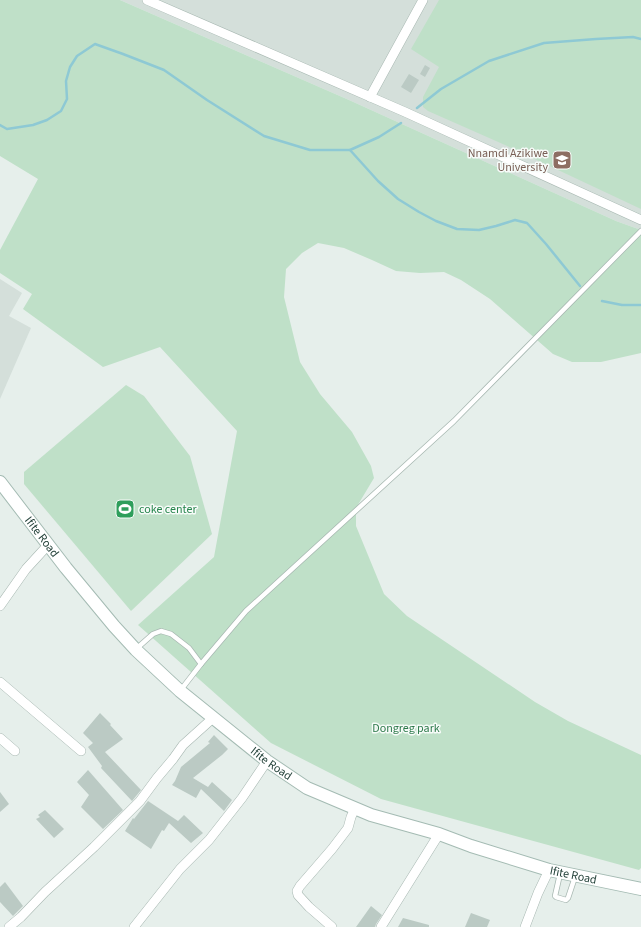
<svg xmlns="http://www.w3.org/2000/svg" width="641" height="927" viewBox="0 0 641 927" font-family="'Source Sans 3',sans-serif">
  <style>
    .built { fill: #d4dfda }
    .green { fill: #bfe0c8 }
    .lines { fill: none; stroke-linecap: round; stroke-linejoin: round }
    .stream { stroke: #8ec9d4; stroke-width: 2.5 }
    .building { fill: #bbcac4 }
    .lane-casing { stroke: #a8b8b2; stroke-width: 6 }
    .street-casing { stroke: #a8b8b2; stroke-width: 10 }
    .secondary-casing { stroke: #a4bbb3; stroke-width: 14 }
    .lane { stroke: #fff; stroke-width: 4.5 }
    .street { stroke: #fff; stroke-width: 9 }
    .secondary { stroke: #fff; stroke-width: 12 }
    .labels { text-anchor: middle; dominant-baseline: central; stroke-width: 3; stroke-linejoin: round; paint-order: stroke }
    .education-label { font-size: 12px; fill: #785e54; stroke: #f7fbf9; text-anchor: end }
    .leisure-label { font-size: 12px; fill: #27864d; stroke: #f7fbf9; text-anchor: start }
    .street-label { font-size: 12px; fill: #24423a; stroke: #f7fbf9 }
    .park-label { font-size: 12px; fill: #2d7a4b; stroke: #f7fbf9 }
  </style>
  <rect width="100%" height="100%" fill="#e6efeb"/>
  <!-- built -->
  <g class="built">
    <polygon points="120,0 641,0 641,230 616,221 349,100"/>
    <polygon points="0,279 22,293 9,316 31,328 0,399"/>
  </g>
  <!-- green -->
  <g class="green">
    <polygon points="0,0 120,0 349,100 616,221 641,230 641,353 601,362 572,362 553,354 490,299 461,280 444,272 420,273 396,271 372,260 344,248 318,243 302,253 286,269 284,297 300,362 320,394 352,432 371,466 374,478 356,508 356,526 384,594 407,616 535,702 568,721 641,755 641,868 639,870 381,799 271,743 138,625 214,557 237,431 160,347 103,367 23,309 32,294 0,273 0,250 38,179 0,156"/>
    <polygon points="439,0 641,0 641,209 505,145 428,111 423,107 423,97 439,67 411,49"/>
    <polygon points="126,385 144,396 190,456 212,534 131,611 24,484 24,472"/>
  </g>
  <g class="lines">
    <!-- stream -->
    <g class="stream">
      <polyline points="417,108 441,89 489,61 544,43 596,39 633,37 641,39"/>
      <polyline points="0,125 7,129 33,125 47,120 61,111 67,99 66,81 70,67 77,56 95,44 123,54 164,70 207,100 264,136 310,150 350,150 379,137 401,123"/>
      <polyline points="350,150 378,181 398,199 419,212 436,221 457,229 479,230 496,226 515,220 527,223 546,244 580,286"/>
      <polyline points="602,301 622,305 641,305"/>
    </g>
  </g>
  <!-- building -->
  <g class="building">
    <polygon points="425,65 430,68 425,77 420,74"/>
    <polygon points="409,74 419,80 411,93 401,87"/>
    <polygon points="100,713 111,724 110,725 123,739 105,752 141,790 132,801 101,768 102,766 88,747 93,743 83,733"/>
    <polygon points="214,735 228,749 222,755 193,778 208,787 212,782 232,800 224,811 201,789 196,798 172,785 175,781 181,767 210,743 208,742"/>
    <polygon points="88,770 123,810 103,829 81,807 89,795 77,782"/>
    <polygon points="0,792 9,804 0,812"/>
    <polygon points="148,801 178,821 184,815 203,833 191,843 169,823 164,831 162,830 151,849 125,831 133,818 134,819"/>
    <polygon points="45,810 64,829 54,838 36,819 40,817 38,815"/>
    <polygon points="5,882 23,906 13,916 0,902 0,887"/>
    <polygon points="371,906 382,915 376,924 375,927 356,927"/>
    <polygon points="471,913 490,920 487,927 465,927"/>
    <polygon points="403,918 429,925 429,927 398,927"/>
  </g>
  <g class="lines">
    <defs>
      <g id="lane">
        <polyline points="136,649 153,634 161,631 171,634 189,648 201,664"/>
        <polyline points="180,691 201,664 246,611 454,421 641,231"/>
        <polyline points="560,874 555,896 556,897 566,900 568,898 575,877"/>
      </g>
      <g id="street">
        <polyline points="147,0 405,112 641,220"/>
        <polyline points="370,97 423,0"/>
        <polyline points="0,606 26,569 48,545"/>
        <polyline points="0,682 81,751"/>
        <polyline points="0,738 15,751"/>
        <polyline points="9,927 21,917 45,892 94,847 140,801 157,778 173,759 183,745 213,718"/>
        <polyline points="134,927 180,869 209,840 242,798 267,761"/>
        <polyline points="332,927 309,907 298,895 297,891 300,886 332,849 348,828 351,817 355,808"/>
        <polyline points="381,927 439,834"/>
        <polyline points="525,927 538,893 549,870"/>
      </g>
      <g id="secondary">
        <path id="s1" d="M0,482L66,568L114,626L136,650L180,691L267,761L307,788L371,815L439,834L471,846L549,870L641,889"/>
      </g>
    </defs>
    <!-- lane casing -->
    <use href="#lane" class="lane-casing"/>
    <!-- street casing -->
    <use href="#street" class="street-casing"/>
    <!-- secondary casing -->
    <use href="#secondary" class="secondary-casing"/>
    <!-- lane -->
    <use href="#lane" class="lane"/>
    <!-- street -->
    <use href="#street" class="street"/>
    <!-- secondary -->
    <use href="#secondary" class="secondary"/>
  </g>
  <!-- icons -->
  <defs>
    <symbol id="university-square" viewBox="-11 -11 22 22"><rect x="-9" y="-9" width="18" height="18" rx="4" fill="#8d6e63" stroke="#f7fbf9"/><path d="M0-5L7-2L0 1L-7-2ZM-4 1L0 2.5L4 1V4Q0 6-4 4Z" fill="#fff"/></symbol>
    <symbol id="stadium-square" viewBox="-11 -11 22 22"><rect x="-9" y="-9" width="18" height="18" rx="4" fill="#2e9e5b" stroke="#f7fbf9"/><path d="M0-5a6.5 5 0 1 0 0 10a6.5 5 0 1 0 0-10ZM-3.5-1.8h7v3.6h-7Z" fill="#fff"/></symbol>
  </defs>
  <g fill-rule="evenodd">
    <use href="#university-square" x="551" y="149" width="22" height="22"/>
    <use href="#stadium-square" x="114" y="498" width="22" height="22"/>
  </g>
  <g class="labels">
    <!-- education labels -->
    <g class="education-label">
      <text x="548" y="153">Nnamdi Azikiwe<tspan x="548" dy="14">University</tspan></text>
    </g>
    <!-- leisure labels -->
    <g class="leisure-label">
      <text x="139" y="509">coke center</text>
    </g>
    <!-- street labels -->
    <g class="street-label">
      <text stroke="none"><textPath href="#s1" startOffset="69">Ifite Road</textPath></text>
      <text stroke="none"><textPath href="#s1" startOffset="393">Ifite Road</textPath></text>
      <text stroke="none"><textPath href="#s1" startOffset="717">Ifite Road</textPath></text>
    </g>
    <!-- park labels -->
    <g class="park-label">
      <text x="406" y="728">Dongreg park</text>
    </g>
  </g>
</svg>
